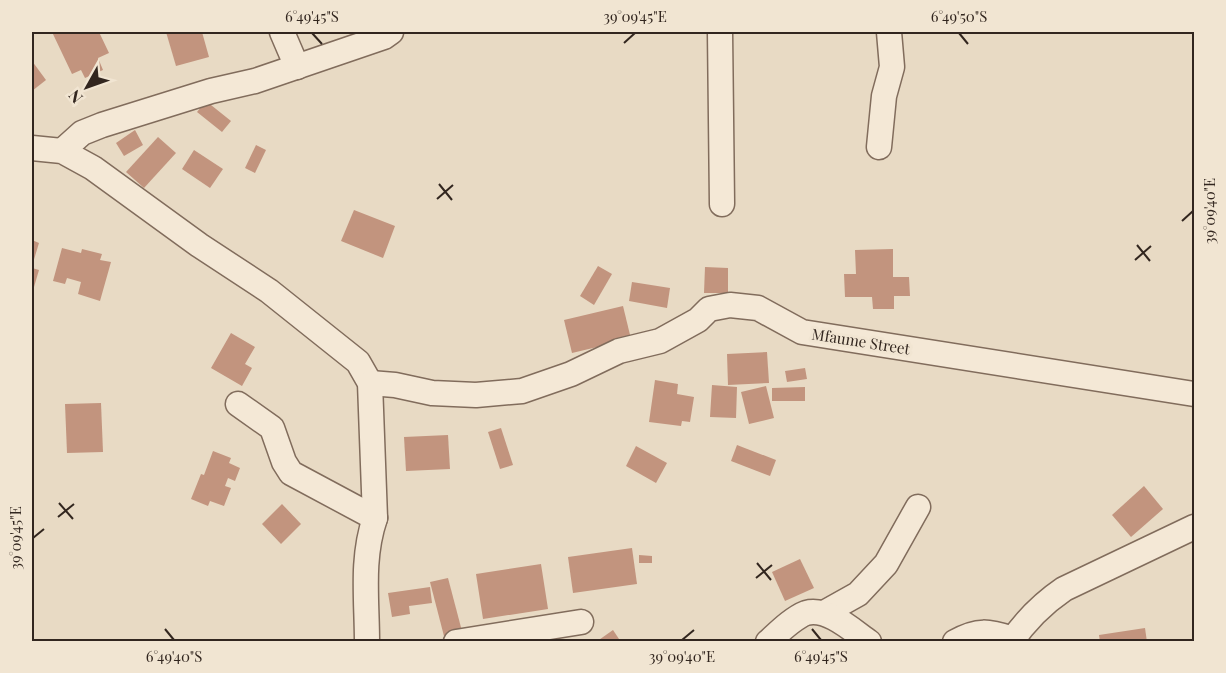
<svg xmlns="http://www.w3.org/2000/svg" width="1226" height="673" viewBox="0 0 1226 673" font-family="'Playfair Display',serif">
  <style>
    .building { fill: #c2947e }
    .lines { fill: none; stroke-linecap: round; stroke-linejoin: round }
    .minor-casing { stroke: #816c5c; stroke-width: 27 }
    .minor { stroke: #f4e8d6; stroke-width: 24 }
    .ticks { fill: none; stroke: #32261f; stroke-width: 2 }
    .labels { text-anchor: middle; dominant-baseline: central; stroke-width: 6; stroke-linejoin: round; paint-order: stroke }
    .street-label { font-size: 15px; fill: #32261f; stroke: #f1e5d2 }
    .neatline { fill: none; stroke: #32261f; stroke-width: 2 }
    .ticks-label { font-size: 15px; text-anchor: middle; fill: #32261f }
  </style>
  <rect width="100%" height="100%" fill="#e8dac4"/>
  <!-- building -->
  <g class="building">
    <polygon points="52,32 99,32 109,53 98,58 103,70 85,78 81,70 72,74"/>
    <polygon points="166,32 202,32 209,57 176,66"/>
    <polygon points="32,61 46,80 32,91"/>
    <polygon points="206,101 231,121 222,132 197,112"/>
    <polygon points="135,130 143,145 124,156 116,143"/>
    <polygon points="158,137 176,153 144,188 126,172"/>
    <polygon points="256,145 266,150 255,173 245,168"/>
    <polygon points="194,150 223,169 210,188 182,169"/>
    <polygon points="354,210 395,226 383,258 341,241"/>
    <polygon points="32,240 39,243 32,266"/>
    <polygon points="62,248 81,253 82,249 102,254 100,260 111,262 100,301 78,294 81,282 67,278 65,284 53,281"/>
    <polygon points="893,249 893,277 909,277 910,296 894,296 894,309 873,309 872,297 845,297 844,274 856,274 855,250"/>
    <polygon points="598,266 612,274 594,305 580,296"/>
    <polygon points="705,267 728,268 728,293 704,293"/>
    <polygon points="32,268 39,270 34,287 32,286"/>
    <polygon points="632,282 670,288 667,308 629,301"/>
    <polygon points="623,306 631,339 572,353 564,320"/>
    <polygon points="231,333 255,347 245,364 252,368 242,386 211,368"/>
    <polygon points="767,352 769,383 728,385 727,354"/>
    <polygon points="805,368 807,379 787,382 785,371"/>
    <polygon points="655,380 678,384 677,394 694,397 690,422 682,421 681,426 649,422"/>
    <polygon points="712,385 737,387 736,418 710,417"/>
    <polygon points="766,386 774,418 749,424 741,392"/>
    <polygon points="805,387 805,401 772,401 772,388"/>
    <polygon points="101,403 103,452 67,453 65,404"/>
    <polygon points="501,428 513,465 500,469 488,432"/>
    <polygon points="448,435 450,469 406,471 404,437"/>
    <polygon points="737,445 776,460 770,476 731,461"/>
    <polygon points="636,446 667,463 656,483 626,466"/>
    <polygon points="213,451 231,458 229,463 240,468 235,481 228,478 225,486 231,488 224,506 210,501 208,506 191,499 201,474 204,475"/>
    <polygon points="1144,486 1163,509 1131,537 1112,515"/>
    <polygon points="282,504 301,524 281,544 262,524"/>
    <polygon points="632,548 637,584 573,593 568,557"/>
    <polygon points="639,555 652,556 652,563 639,563"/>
    <polygon points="800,559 814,588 785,601 772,572"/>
    <polygon points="541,564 548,609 483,619 476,574"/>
    <polygon points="448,578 463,635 445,640 430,582"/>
    <polygon points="430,587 432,603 409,606 410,614 392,617 388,593"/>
    <polygon points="1145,628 1147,642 1100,642 1099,635"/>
    <polygon points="613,630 621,642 596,642"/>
  </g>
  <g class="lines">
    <defs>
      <g id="minor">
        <polyline points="282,32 297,67"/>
        <polyline points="720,32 722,204"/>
        <polyline points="879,147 884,96 892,67 889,32"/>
        <path d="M32,148L62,151L93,168L199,245L269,291L358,362L370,383L375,518C361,559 367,600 367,642"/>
        <polyline points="62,151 82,133 102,125 211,91 255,81 384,37 391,32"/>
        <polyline points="370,383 395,385 432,393 476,395 522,391 571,374 619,351 660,341 698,320 709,309 730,305 758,308 802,332 1194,394"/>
        <polyline points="238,404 272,428 284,462 291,473 375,518"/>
        <polyline points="824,613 858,594 886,564 918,507"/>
        <polyline points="456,642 581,622"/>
        <path d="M768,642C779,632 793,618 806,613C828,607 853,631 869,642"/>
        <path d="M955,642C978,629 988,631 1013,639"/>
        <path d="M1011,642C1026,620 1042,604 1064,589L1194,527"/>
      </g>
    </defs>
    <!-- minor casing -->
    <use href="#minor" class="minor-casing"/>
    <!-- minor -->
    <use href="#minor" class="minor"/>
  </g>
  <!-- ticks -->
  <path class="ticks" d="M312,33L322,44M959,33L968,44M624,43L635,33M439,184L452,200M437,199L453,185M1182,221L1193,211M1137,245L1150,261M1135,260L1151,246M59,503L73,519M58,517L74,504M33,538L44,529M757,563L771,580M756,578L772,565M165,629L174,640M812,629L821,640M682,640L694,630"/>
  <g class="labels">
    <!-- street labels -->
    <g class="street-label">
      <text transform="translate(861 341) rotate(9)">Mfaume Street</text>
    </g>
  </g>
  <!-- border -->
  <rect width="1226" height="673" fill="none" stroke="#f1e5d2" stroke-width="66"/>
  <!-- north arrow -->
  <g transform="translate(87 87) rotate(230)" stroke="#f1e5d2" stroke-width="4.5" paint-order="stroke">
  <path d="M0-4.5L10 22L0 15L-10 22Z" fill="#32261f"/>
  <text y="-9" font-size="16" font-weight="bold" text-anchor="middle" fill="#32261f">N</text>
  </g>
  <rect x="33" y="33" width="1160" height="607" class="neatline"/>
  <g class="ticks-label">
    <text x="312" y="22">6°49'45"S</text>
    <text x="635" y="22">39°09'45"E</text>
    <text x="959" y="22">6°49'50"S</text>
    <text transform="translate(1210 211) rotate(-90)" y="5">39°09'40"E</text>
    <text transform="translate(16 538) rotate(-90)" y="5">39°09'45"E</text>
    <text x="174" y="662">6°49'40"S</text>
    <text x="682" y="662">39°09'40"E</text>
    <text x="821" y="662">6°49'45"S</text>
  </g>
</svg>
